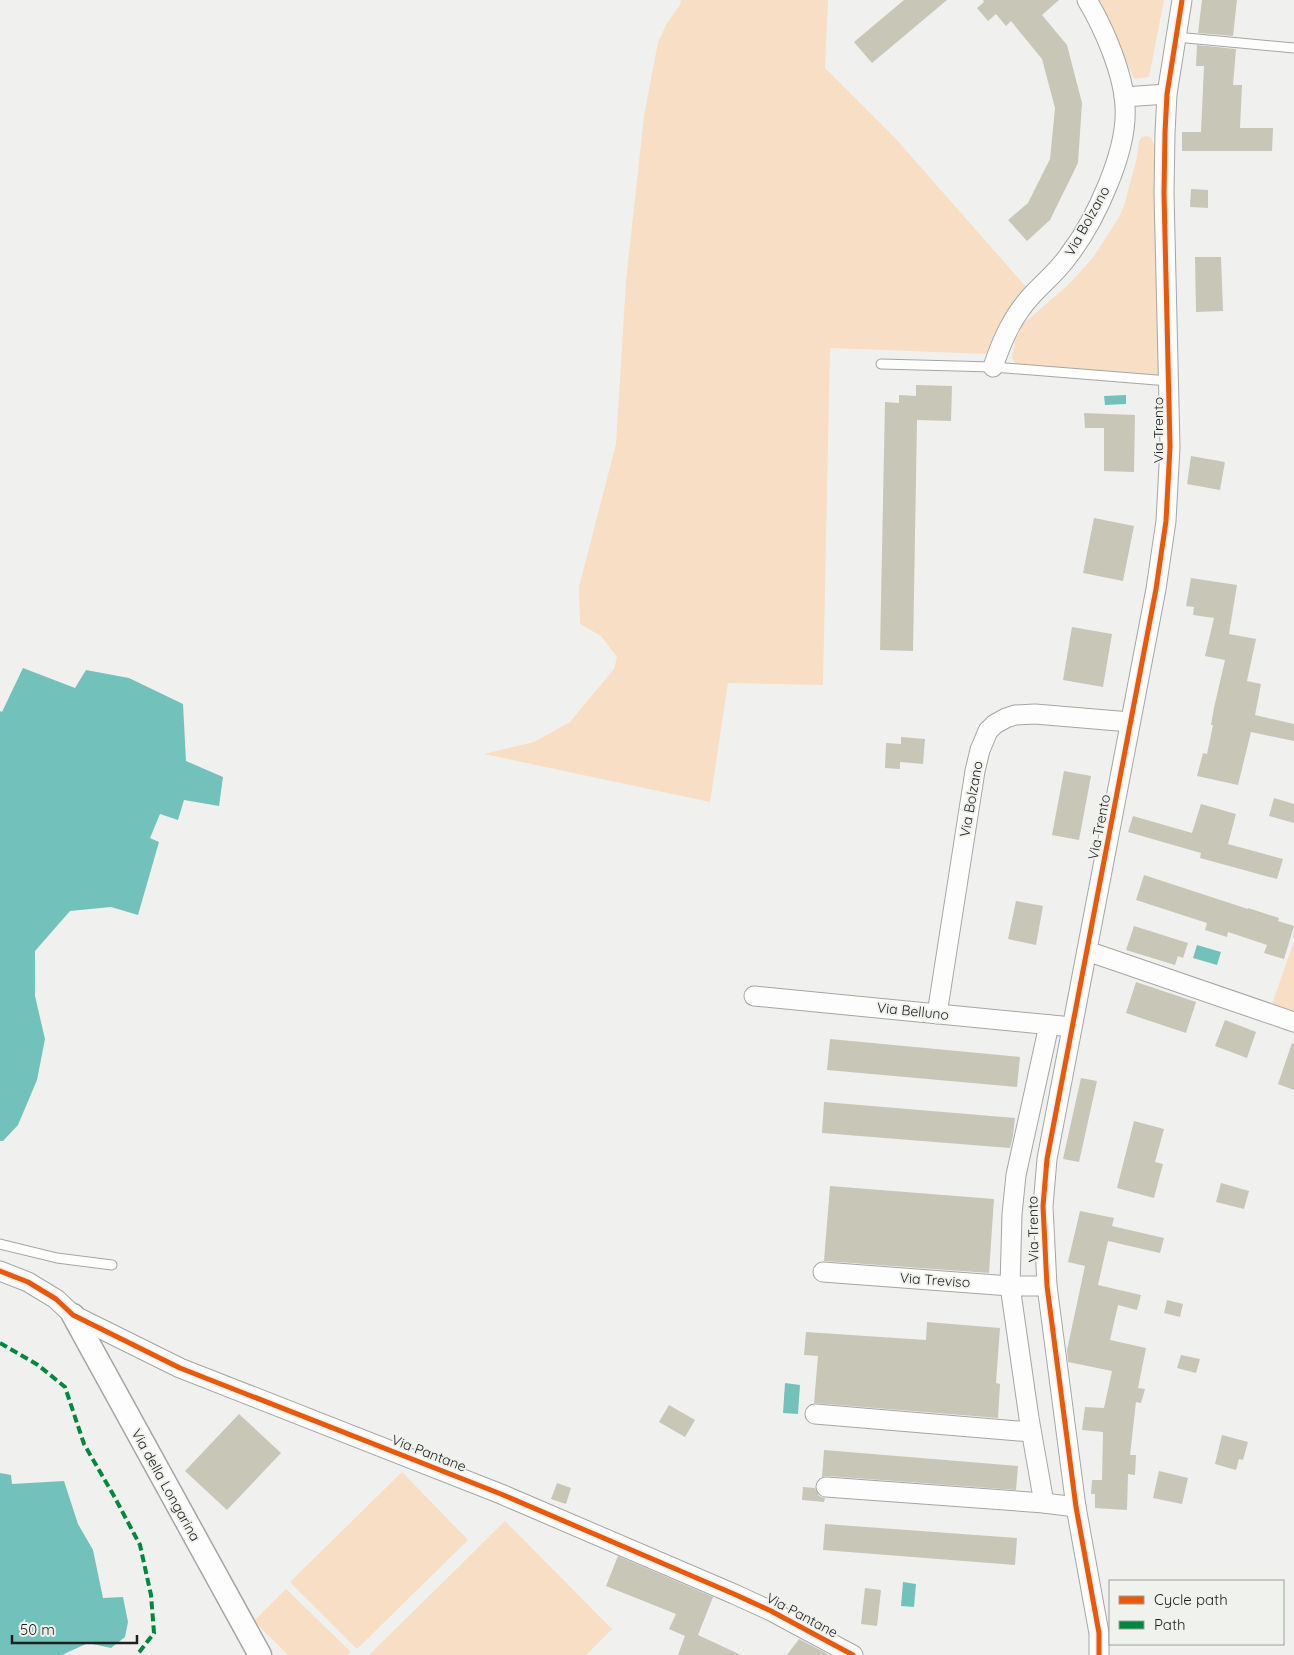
<svg xmlns="http://www.w3.org/2000/svg" width="1294" height="1655" viewBox="0 0 1294 1655" font-family="Quicksand,sans-serif">
  <style>
    .green { fill: #f8dec4 }
    .water { fill: #73c1bb }
    .building { fill: #c8c6b6 }
    .lines { fill: none; stroke-linecap: round; stroke-linejoin: round }
    .service-casing { stroke: #a5a6a4; stroke-width: 11 }
    .minor-casing { stroke: #a5a6a4; stroke-width: 21 }
    .tertiary-casing { stroke: #a5a6a4; stroke-width: 25 }
    .service { stroke: #fdfdfd; stroke-width: 9 }
    .minor { stroke: #fdfdfd; stroke-width: 19 }
    .tertiary { stroke: #fdfdfd; stroke-width: 22 }
    .quiet { stroke: #00873e; stroke-width: 4; stroke-dasharray: 8 4; stroke-linecap: butt }
    .cycleway-casing { stroke: #f0f2ee; stroke-width: 8 }
    .cycleway { stroke: #e8590c; stroke-width: 5 }
    .labels { text-anchor: middle; dominant-baseline: central; stroke-width: 4; stroke-linejoin: round; paint-order: stroke }
    .street-label { font-size: 14px; fill: #20211f; stroke: #f0f2ee }
  </style>
  <rect width="100%" height="100%" fill="#f0f1ef"/>
  <!-- green -->
  <g class="green">
    <polygon points="681,0 828,0 825,68 896,139 1027,288 997,333 987,354 830,348 823,685 728,683 710,802 484,754 534,742 570,722 614,669 617,657 601,636 580,624 579,587 616,444 626,281 644,116 658,42 667,23 680,5"/>
    <polygon points="1099,0 1164,0 1149,77 1134,79 1108,18"/>
    <polygon points="1147,136 1151,138 1156,148 1160,376 1020,365 1014,362 1012,357 1015,341 1023,324 1068,285 1092,259 1118,219 1124,206 1137,157 1139,141 1142,137"/>
    <polygon points="1294,941 1294,1015 1271,1007"/>
    <polygon points="402,1472 468,1540 357,1649 290,1582"/>
    <polygon points="505,1521 612,1629 586,1655 369,1655"/>
    <polygon points="286,1589 351,1652 347,1655 288,1655 254,1621"/>
  </g>
  <!-- water -->
  <g class="water">
    <polygon points="1126,395 1126,404 1105,405 1104,396"/>
    <polygon points="23,668 75,688 86,670 129,678 183,704 186,761 223,777 219,806 184,800 178,820 160,814 150,838 159,842 138,915 111,907 70,911 35,951 35,996 45,1039 37,1080 18,1125 3,1141 0,1141 0,711 2,712"/>
    <polygon points="1197,945 1221,952 1217,965 1193,958"/>
    <polygon points="785,1383 800,1385 798,1414 783,1413"/>
    <polygon points="0,1473 11,1475 12,1484 64,1481 78,1524 93,1550 103,1598 123,1597 128,1622 125,1637 111,1648 88,1643 62,1655 0,1655"/>
    <polygon points="903,1582 916,1584 914,1607 901,1606"/>
  </g>
  <!-- building -->
  <g class="building">
    <polygon points="904,0 947,0 872,63 854,42"/>
    <polygon points="983,0 1059,0 1042,15 1067,45 1082,103 1078,163 1050,220 1027,241 1008,220 1028,203 1050,159 1055,108 1042,59 1011,21 1006,26 996,14 988,21 977,8 984,2"/>
    <polygon points="1202,0 1237,0 1233,36 1198,33"/>
    <polygon points="1197,45 1236,49 1233,85 1242,85 1240,128 1273,128 1272,151 1182,151 1182,132 1201,132 1204,66 1196,66"/>
    <polygon points="1191,189 1208,190 1208,208 1190,207"/>
    <polygon points="1195,257 1221,257 1223,311 1196,312"/>
    <polygon points="916,385 952,386 951,421 917,420 913,651 880,650 885,402 899,403 899,395 916,396"/>
    <polygon points="1084,413 1135,415 1134,472 1104,471 1104,428 1085,428"/>
    <polygon points="1191,456 1225,462 1220,490 1187,484"/>
    <polygon points="1094,518 1134,526 1123,581 1083,573"/>
    <polygon points="1191,578 1237,585 1229,634 1256,639 1247,681 1261,684 1255,715 1294,724 1294,741 1251,732 1238,785 1197,776 1203,753 1207,754 1213,725 1211,725 1214,708 1225,660 1205,656 1214,618 1193,615 1194,607 1186,606"/>
    <polygon points="1072,627 1112,634 1103,687 1063,680"/>
    <polygon points="901,737 925,739 923,764 900,762 900,769 885,768 886,743 901,744"/>
    <polygon points="1064,771 1091,776 1079,840 1052,835"/>
    <polygon points="1274,798 1294,804 1294,823 1269,816"/>
    <polygon points="1201,804 1236,814 1228,844 1283,859 1277,879 1200,858 1201,853 1128,832 1133,816 1192,833"/>
    <polygon points="1144,875 1248,909 1248,908 1279,918 1278,921 1294,926 1284,959 1264,953 1267,945 1228,932 1227,937 1205,930 1207,923 1136,900"/>
    <polygon points="1016,901 1043,906 1036,945 1008,939"/>
    <polygon points="1134,926 1188,943 1183,958 1178,956 1175,965 1126,950"/>
    <polygon points="1136,982 1196,1002 1186,1033 1126,1013"/>
    <polygon points="1225,1020 1256,1032 1247,1058 1215,1046"/>
    <polygon points="830,1039 1020,1057 1017,1087 827,1070"/>
    <polygon points="1292,1043 1294,1044 1294,1090 1278,1084"/>
    <polygon points="1081,1078 1097,1081 1079,1162 1063,1159"/>
    <polygon points="824,1102 1015,1118 1013,1136 1010,1148 822,1133"/>
    <polygon points="1134,1121 1164,1129 1155,1162 1163,1164 1154,1198 1117,1188"/>
    <polygon points="1221,1183 1249,1191 1244,1209 1216,1202"/>
    <polygon points="830,1186 994,1199 989,1273 824,1261"/>
    <polygon points="1080,1211 1114,1218 1112,1226 1164,1238 1160,1253 1108,1241 1098,1285 1141,1295 1137,1310 1118,1305 1110,1340 1146,1348 1138,1388 1145,1389 1141,1403 1136,1402 1130,1455 1136,1455 1135,1475 1128,1474 1127,1510 1095,1508 1095,1494 1091,1494 1092,1480 1102,1480 1103,1432 1082,1430 1085,1407 1104,1408 1112,1371 1068,1362 1067,1350 1085,1266 1068,1262"/>
    <polygon points="1167,1300 1183,1304 1180,1317 1164,1313"/>
    <polygon points="927,1322 1000,1328 996,1383 1000,1384 998,1418 814,1403 818,1356 804,1355 806,1332 926,1340"/>
    <polygon points="1181,1355 1200,1359 1196,1373 1177,1368"/>
    <polygon points="669,1405 695,1420 685,1437 659,1422"/>
    <polygon points="239,1414 281,1453 227,1510 185,1471"/>
    <polygon points="1222,1435 1248,1442 1243,1460 1239,1459 1236,1470 1215,1464"/>
    <polygon points="824,1450 1018,1466 1016,1490 827,1476 822,1477"/>
    <polygon points="1159,1471 1188,1478 1182,1504 1153,1498"/>
    <polygon points="557,1483 571,1488 566,1504 551,1499"/>
    <polygon points="803,1487 815,1488 819,1496 825,1498 824,1502 802,1500"/>
    <polygon points="825,1524 1017,1538 1015,1565 823,1550"/>
    <polygon points="618,1556 713,1597 698,1635 741,1655 678,1655 685,1636 669,1629 676,1614 606,1586"/>
    <polygon points="865,1588 881,1590 877,1626 861,1624"/>
    <polygon points="799,1639 824,1652 828,1655 787,1655"/>
  </g>
  <g class="lines">
    <defs>
      <g id="service">
        <polyline points="1176,37 1294,48"/>
        <polyline points="881,364 993,367 1169,381"/>
        <polyline points="0,1244 57,1258 112,1265"/>
      </g>
      <g id="minor">
        <polyline points="1124,97 1167,94"/>
        <path d="M993,367C1002,340 1013,315 1033,294C1045,281 1059,270 1069,255C1095,221 1128,151 1125,107C1124,75 1104,28 1087,0"/>
        <polyline points="1087,951 1294,1022"/>
        <polyline points="754,996 1062,1026"/>
        <polyline points="937,1014 975,771 980,750 988,731 995,724 1006,718 1015,715 1035,714 1130,722"/>
        <polyline points="0,1271 28,1282 56,1299 73,1315 180,1368 501,1494 734,1594 771,1611 853,1655"/>
        <polyline points="823,1272 1010,1286 1047,1286"/>
        <polyline points="815,1414 1031,1432"/>
        <polyline points="826,1487 1044,1503 1076,1507"/>
        <polyline points="1044,1503 1029,1418 1010,1286 1012,1214 1016,1175 1049,1025"/>
        <polyline points="1099,1655 1099,1633 1076,1507 1047,1286 1043,1206 1047,1159 1156,589 1166,521 1170,447 1164,193 1165,133 1167,94 1182,0"/>
      </g>
      <polyline id="tertiary" points="73,1315 260,1655"/>
    </defs>
    <!-- service casing -->
    <use href="#service" class="service-casing"/>
    <!-- minor casing -->
    <use href="#minor" class="minor-casing"/>
    <!-- tertiary casing -->
    <use href="#tertiary" class="tertiary-casing"/>
    <!-- service -->
    <use href="#service" class="service"/>
    <!-- minor -->
    <use href="#minor" class="minor"/>
    <!-- tertiary -->
    <use href="#tertiary" class="tertiary"/>
    <!-- quiet -->
    <polyline class="quiet" points="0,1343 38,1365 65,1387 84,1444 114,1496 140,1545 151,1595 154,1633 137,1655"/>
    <defs>
      <g id="cycleway">
        <polyline points="0,1271 28,1282 56,1299 73,1315 180,1368 501,1494 734,1594 771,1611 853,1655"/>
        <polyline points="1099,1655 1099,1633 1076,1507 1047,1286 1043,1206 1047,1159 1156,589 1166,521 1170,447 1164,193 1165,133 1167,94 1182,0"/>
      </g>
    </defs>
    <!-- cycleway casing -->
    <use href="#cycleway" class="cycleway-casing"/>
    <!-- cycleway -->
    <use href="#cycleway" class="cycleway"/>
  </g>
  <g class="labels">
    <!-- street labels -->
    <g class="street-label">
      <text transform="translate(1087 221) rotate(-61)">Via Bolzano</text>
      <text transform="translate(1158 430) rotate(-90)">Via Trento</text>
      <text transform="translate(971 799) rotate(-80)">Via Bolzano</text>
      <text transform="translate(1099 827) rotate(-79)">Via Trento</text>
      <text transform="translate(913 1011) rotate(6)">Via Belluno</text>
      <text transform="translate(1033 1229) rotate(-91)">Via Trento</text>
      <text transform="translate(935 1280) rotate(4)">Via Treviso</text>
      <text transform="translate(429 1453) rotate(21)">Via Pantane</text>
      <text transform="translate(166 1485) rotate(61)">Via della Longarina</text>
      <text transform="translate(802 1615) rotate(28)">Via Pantane</text>
    </g>
  </g>
  <!-- legend -->
  <rect x="1109" y="1580" width="175" height="65" fill="#f0f2ee" stroke="#9d9e9b"/>
  <rect x="1119" y="1596" width="25" height="8" fill="#e8590c" stroke="#9d9e9b"/>
  <text x="1154" y="1605" font-size="15" fill="#20211f">Cycle path</text>
  <rect x="1119" y="1621" width="25" height="8" fill="#00873e" stroke="#9d9e9b"/>
  <text x="1154" y="1630" font-size="15" fill="#20211f">Path</text>
  <!-- scale -->
  <path d="M12 1635v8h125v-8" fill="none" stroke="#20211f" stroke-width="2.5"/>
  <text x="20" y="1635" font-size="15" fill="#20211f" stroke="#f0f2ee" stroke-width="4" paint-order="stroke">50 m</text>
</svg>
